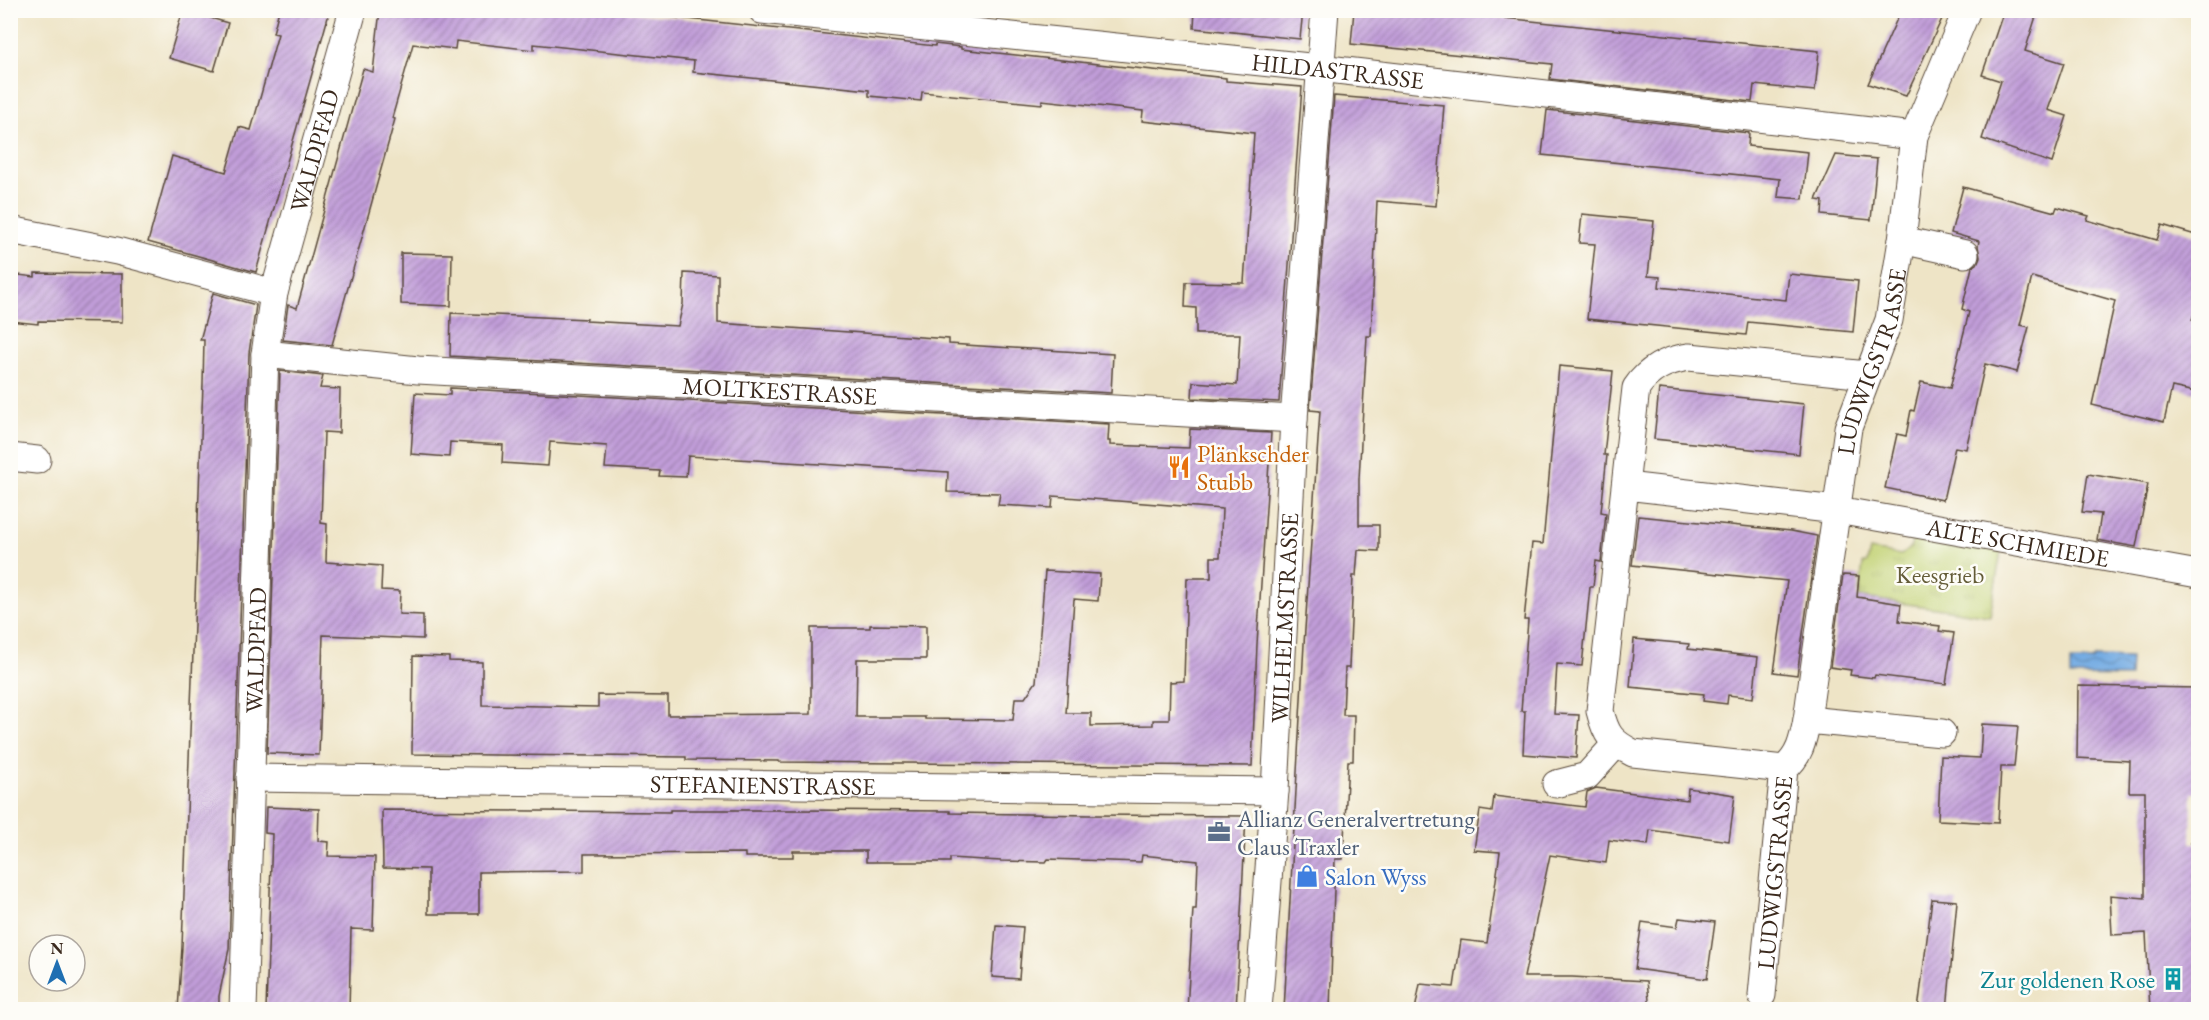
<svg xmlns="http://www.w3.org/2000/svg" width="2209" height="1020" font-family="'EB Garamond',serif">
<style>
.park{fill:url(#park-tufts);stroke:#7e7e4a;stroke-width:1.5}
.water{fill:url(#water-waves);stroke:#586b80;stroke-width:1.5}
.building{fill:url(#building-hatch)}
.lines{fill:none;stroke-linecap:round;stroke-linejoin:round}
.street-casing{stroke:#564637;stroke-width:29}
.street{stroke:#fff;stroke-width:27}
.labels{text-anchor:middle;dominant-baseline:central;stroke-width:5;stroke-linejoin:round;paint-order:stroke}
.street-label{font-size:24px;fill:#3b2a1e;stroke:#fdfcf7}
.food-label{font-size:24px;fill:#c56008;stroke:#fdfcf7;text-anchor:start}
.park-label{font-size:24px;fill:#645c38;stroke:#fdfcf7}
.service-label{font-size:24px;fill:#4e5e75;stroke:#fdfcf7;text-anchor:start}
.shop-label{font-size:24px;fill:#366cbe;stroke:#fdfcf7;text-anchor:start}
.culture-label{font-size:24px;fill:#0d838f;stroke:#fdfcf7;text-anchor:end}
</style>
<defs>
<pattern id="park-tufts" width="24" height="20" patternUnits="userSpaceOnUse" patternTransform="scale(1.5)"><rect width="24" height="20" fill="#c2d275"/><path d="M3 7l-1-3M5 7V3M7 7l1-3M15 17l-1-3M17 17v-4M19 17l1-3" fill="none" stroke="#a8b465"/></pattern>
<pattern id="water-waves" width="16" height="10" patternUnits="userSpaceOnUse" patternTransform="scale(1.5)"><rect width="16" height="10" fill="#75ace3"/><path d="M0 5q4-4 8 0t8 0" fill="none" stroke="#618cb7"/></pattern>
<pattern id="building-hatch" width="6" height="6" patternUnits="userSpaceOnUse" patternTransform="scale(1.5)"><rect width="6" height="6" fill="#c19dd9"/><path d="M-1 1l2-2M0 6l6-6M5 7l2-2" fill="none" stroke="#9e80af"/></pattern>
</defs>
<rect width="100%" height="100%" fill="#fdfcf7"/>
<filter id="ink" filterUnits="userSpaceOnUse"><feTurbulence type="fractalNoise" baseFrequency=".0167" numOctaves="2"/><feDisplacementMap in="SourceGraphic" scale="12" xChannelSelector="R" yChannelSelector="G"/><feConvolveMatrix kernelMatrix="1 2 1 2 8 2 1 2 1" color-interpolation-filters="sRGB"/></filter>
<filter id="wash" filterUnits="userSpaceOnUse"><feTurbulence type="fractalNoise" baseFrequency=".008" numOctaves="4" result="noise"/><feDisplacementMap in="SourceGraphic" scale="24" xChannelSelector="R" yChannelSelector="G"/><feGaussianBlur stdDeviation="1.35" result="paint"/><feColorMatrix in="noise" values="0 0 0 0 0 0 0 0 0 0 0 0 0 0 0 0 0 1.4 0 .05"/><feComposite in="paint" operator="in"/></filter>
<g filter="url(#wash)">
<rect width="100%" height="100%" fill="#eee4c6"/>
<polygon class="park" points="1913,534 2001,551 1990,616 1859,597 1863,563 1867,563 1870,550 1901,555 1911,547"/>
<polygon class="water" points="2096,657 2131,658 2130,677 2070,676 2070,661 2092,661"/>
<g id="blocks">
<g class="building">
<polygon points="183,10 228,23 214,71 169,58"/>
<polygon points="279,10 330,10 256,272 148,242 172,156 226,172 239,127 251,130 278,34 273,33"/>
<polygon points="380,10 606,10 935,46 935,44 961,47 961,49 1226,78 1226,81 1302,87 1279,402 1192,398 1193,382 1237,385 1240,334 1196,334 1196,308 1185,307 1186,282 1244,283 1254,133 1142,121 1143,111 1042,100 1042,104 922,92 921,101 869,96 869,90 693,72 694,61 534,44 534,50 456,41 455,49 413,44 392,118 395,119 332,345 283,340 288,305 297,308 363,69 373,72"/>
<polygon points="1195,10 1303,10 1300,39 1194,28"/>
<polygon points="1354,10 1427,10 1819,51 1815,91 1754,85 1752,102 1550,79 1552,64 1351,44"/>
<polygon points="1901,10 1946,10 1906,96 1868,84"/>
<polygon points="2004,10 2038,10 2025,51 2064,63 2048,110 2067,116 2052,163 1982,139 2001,81 1982,75"/>
<polygon points="1334,96 1444,105 1436,206 1377,201 1371,336 1367,336 1359,479 1359,525 1379,525 1379,551 1358,550 1356,576 1353,576 1349,668 1345,668 1343,715 1354,715 1353,761 1348,761 1343,859 1335,859 1330,1010 1284,1010 1304,644 1320,411 1310,410"/>
<polygon points="1547,110 1749,133 1748,146 1808,152 1803,199 1778,197 1780,179 1542,155"/>
<polygon points="1836,155 1877,159 1871,220 1822,215 1823,201 1816,200"/>
<polygon points="1963,187 2055,212 2057,207 2089,216 2087,220 2157,240 2162,225 2199,236 2199,296 2192,320 2199,322 2199,393 2172,387 2164,422 2092,405 2115,301 2032,277 2020,325 2029,327 2017,372 1985,364 1966,449 1955,447 1943,500 1885,488 1897,434 1906,436 1911,410 1914,411 1921,382 1950,388 1969,312 1962,309 1972,267 1977,264 1980,257 1978,246 1979,241 1951,233"/>
<polygon points="1582,214 1654,221 1648,276 1660,277 1659,287 1786,300 1789,274 1858,281 1853,332 1748,322 1746,335 1587,319 1595,244 1579,243"/>
<polygon points="401,253 452,254 451,306 401,304"/>
<polygon points="35,273 122,274 122,322 38,321 38,324 10,321 10,274 35,277"/>
<polygon points="684,273 718,275 718,323 949,339 949,344 1113,354 1111,393 450,356 451,313 587,319 586,321 678,326 683,304"/>
<polygon points="213,293 256,305 249,353 229,949 219,996 219,1010 178,1010 182,947 203,384 204,340 200,340"/>
<polygon points="1559,366 1613,371 1604,455 1607,455 1601,512 1606,513 1601,562 1596,561 1593,587 1590,587 1582,666 1557,664 1554,714 1579,715 1576,758 1523,754 1525,711 1521,711 1528,620 1524,620 1532,543 1543,544"/>
<polygon points="280,371 323,376 320,388 340,389 339,433 324,432 321,523 327,524 326,562 382,566 381,590 400,591 399,614 423,615 423,639 323,635 319,755 267,753"/>
<polygon points="450,388 1109,424 1108,441 1110,441 1110,445 1189,448 1190,429 1271,433 1257,644 1252,766 779,762 779,761 686,760 686,757 412,754 413,656 449,657 449,661 482,662 482,705 598,707 598,695 668,696 668,715 811,714 811,628 870,628 870,625 926,626 926,659 857,659 856,717 925,717 925,719 1013,720 1015,698 1025,698 1036,682 1045,571 1100,574 1098,601 1074,599 1066,713 1091,713 1091,726 1153,725 1153,720 1169,720 1170,682 1184,681 1187,578 1211,578 1211,557 1220,557 1222,509 1053,496 1052,508 998,505 1000,493 947,492 948,472 688,456 686,477 659,476 660,471 605,468 607,446 550,442 548,466 502,463 503,445 450,442 449,457 411,454 415,393 450,395"/>
<polygon points="1659,389 1804,404 1799,454 1654,439"/>
<polygon points="2088,474 2148,484 2136,547 2097,540 2101,514 2082,512"/>
<polygon points="1638,516 1791,531 1817,536 1797,675 1774,672 1787,581 1632,565"/>
<polygon points="1843,575 1859,576 1857,597 1901,604 1899,621 1940,626 1939,631 1954,633 1946,684 1875,675 1874,678 1850,675 1851,670 1830,667"/>
<polygon points="1634,639 1689,644 1688,649 1758,657 1753,698 1728,695 1727,704 1703,701 1704,694 1630,687"/>
<polygon points="2078,686 2199,688 2199,793 2192,793 2191,843 2199,843 2199,1010 2150,1010 2146,933 2112,935 2110,895 2145,898 2145,792 2129,792 2130,761 2077,758"/>
<polygon points="1982,724 2018,726 2014,767 2001,767 1998,823 1938,820 1941,756 1980,758"/>
<polygon points="1596,788 1687,800 1688,788 1735,795 1729,841 1650,830 1648,845 1609,840 1606,863 1550,855 1524,977 1572,977 1647,981 1650,1010 1415,1010 1420,984 1454,987 1461,940 1487,943 1500,852 1474,850 1480,810 1492,812 1494,796 1585,807 1587,792"/>
<polygon points="266,807 319,809 318,841 329,842 328,856 375,857 373,930 351,929 349,1010 266,1010 272,834 265,833"/>
<polygon points="382,810 670,812 670,810 793,810 950,811 950,813 1090,815 1246,816 1236,1010 1187,1010 1193,909 1196,909 1198,861 1142,855 1141,862 1048,859 1046,862 1001,861 950,858 950,862 866,862 866,851 793,851 793,857 745,857 745,853 584,854 584,871 479,872 479,914 428,914 428,869 383,868"/>
<polygon points="1932,899 1957,901 1947,1010 1918,1010"/>
<polygon points="1679,918 1715,922 1707,979 1635,969 1642,922 1677,927"/>
<polygon points="996,925 1023,927 1019,979 992,977"/>
</g>
</g>
</g>
<g filter="url(#ink)">
<use href="#blocks" fill-opacity="0" stroke="#564637" stroke-width="1.5"/>
<g class="lines">
<g class="street-casing">
<g id="street">
<path id="s1" d="M762,10L1319,68L1914,136"/>
<polyline points="10,230 117,251 274,293"/>
<polyline points="1902,240 1965,254"/>
<path id="s2" d="M265,354L418,370L1294,419"/>
<polyline points="10,457 37,460"/>
<path id="s3" d="M1626,486L1837,510L2198,574"/>
<polyline points="1807,720 1942,733"/>
<path d="M1784,769L1633,753C1611,742 1606,735 1600,711L1636,388C1649,369 1666,360 1689,357L1867,375"/>
<path id="s4" d="M250,778L1275,791"/>
<polyline points="1556,784 1587,776 1616,744"/>
<path id="s5" d="M1762,995L1784,769C1800,756 1803,740 1807,720L1848,428L1889,320L1902,240L1914,136L1967,10"/>
<path id="s6" d="M243,1010L265,354L274,293L353,10"/>
<path id="s7" d="M1258,1010L1275,791L1294,419L1325,10"/>
</g>
</g>
<use href="#street" class="street"/>
</g>
</g>
<defs>
<g id="restaurant-bare" transform="scale(1.8)"><path d="M-5-6h1v4h1v-4h1v4h1v-4h1v5L-1.5 .5V6h-2V.5L-5-1ZM5-6V6H3V1.5H1.5Q1.5-4 5-6Z" fill="#e8710a" stroke="#fdfcf7" stroke-width="2.5" paint-order="stroke"/></g>
<g id="office-bare" transform="scale(1.8)"><path d="M-6-3h4V-5.5h4V-3h4V5H-6ZM-1-4.5V-3h2v-1.5ZM-6 0V1H6V0Z" fill="#5c6f8a" stroke="#fdfcf7" stroke-width="2.5" paint-order="stroke"/></g>
<g id="shop-bare" transform="scale(1.8)"><path d="M-5-2.5h2.3a2.7 3.5 0 0 1 5.4 0H5L5.5 6h-11ZM-1.5-2.5h3a1.5 2.3 0 0 0-3 0Z" fill="#3f7fe0" stroke="#fdfcf7" stroke-width="2.5" paint-order="stroke"/></g>
<g id="building-bare" transform="scale(1.8)"><path d="M-4-6H4V6H1V3H-1V6H-4ZM-2.5-4.3h1.7v1.8h-1.7ZM.8-4.3h1.7v1.8H.8ZM-2.5-1h1.7V.8h-1.7ZM.8-1h1.7V.8H.8Z" fill="#0f9aa8" stroke="#fdfcf7" stroke-width="2.5" paint-order="stroke"/></g>
</defs>
<g fill-rule="evenodd">
<use href="#restaurant-bare" x="1179" y="467"/>
<use href="#office-bare" x="1219" y="832"/>
<use href="#shop-bare" x="1307" y="876"/>
<use href="#building-bare" x="2173" y="979"/>
</g>
<g class="labels">
<g class="street-label">
<text stroke="none"><textPath href="#s1" startOffset="579">HILDASTRASSE</textPath></text>
<text stroke="none"><textPath href="#s6" startOffset="866">WALDPFAD</textPath></text>
<text stroke="none"><textPath href="#s5" startOffset="648">LUDWIGSTRASSE</textPath></text>
<text stroke="none"><textPath href="#s2" startOffset="516">MOLTKESTRASSE</textPath></text>
<text stroke="none"><textPath href="#s3" startOffset="396">ALTE SCHMIEDE</textPath></text>
<text stroke="none"><textPath href="#s7" startOffset="393">WILHELMSTRASSE</textPath></text>
<text stroke="none"><textPath href="#s6" startOffset="360">WALDPFAD</textPath></text>
<text stroke="none"><textPath href="#s4" startOffset="513">STEFANIENSTRASSE</textPath></text>
<text stroke="none"><textPath href="#s5" startOffset="123">LUDWIGSTRASSE</textPath></text>
</g>
<g class="food-label">
<text x="1197" y="453">Plänkschder<tspan x="1197" dy="28">Stubb</tspan></text>
</g>
<g class="park-label">
<text x="1940" y="574">Keesgrieb</text>
</g>
<g class="service-label">
<text x="1237" y="818">Allianz Generalvertretung<tspan x="1237" dy="28">Claus Traxler</tspan></text>
</g>
<g class="shop-label">
<text x="1325" y="876">Salon Wyss</text>
</g>
<g class="culture-label">
<text x="2155" y="979">Zur goldenen Rose</text>
</g>
</g>
<rect width="2209" height="1020" fill="none" stroke="#fdfcf7" stroke-width="36"/>
<g transform="translate(57 963)"><circle r="28" fill="#fdfcf7" stroke="#afa8a0" stroke-width="1.5"/>
<path d="M0-4.5L10 22L0 15L-10 22Z" fill="#1f6fb2"/>
<text y="-9" font-size="16" font-weight="bold" text-anchor="middle" fill="#3b2a1e">N</text>
</g>
</svg>
